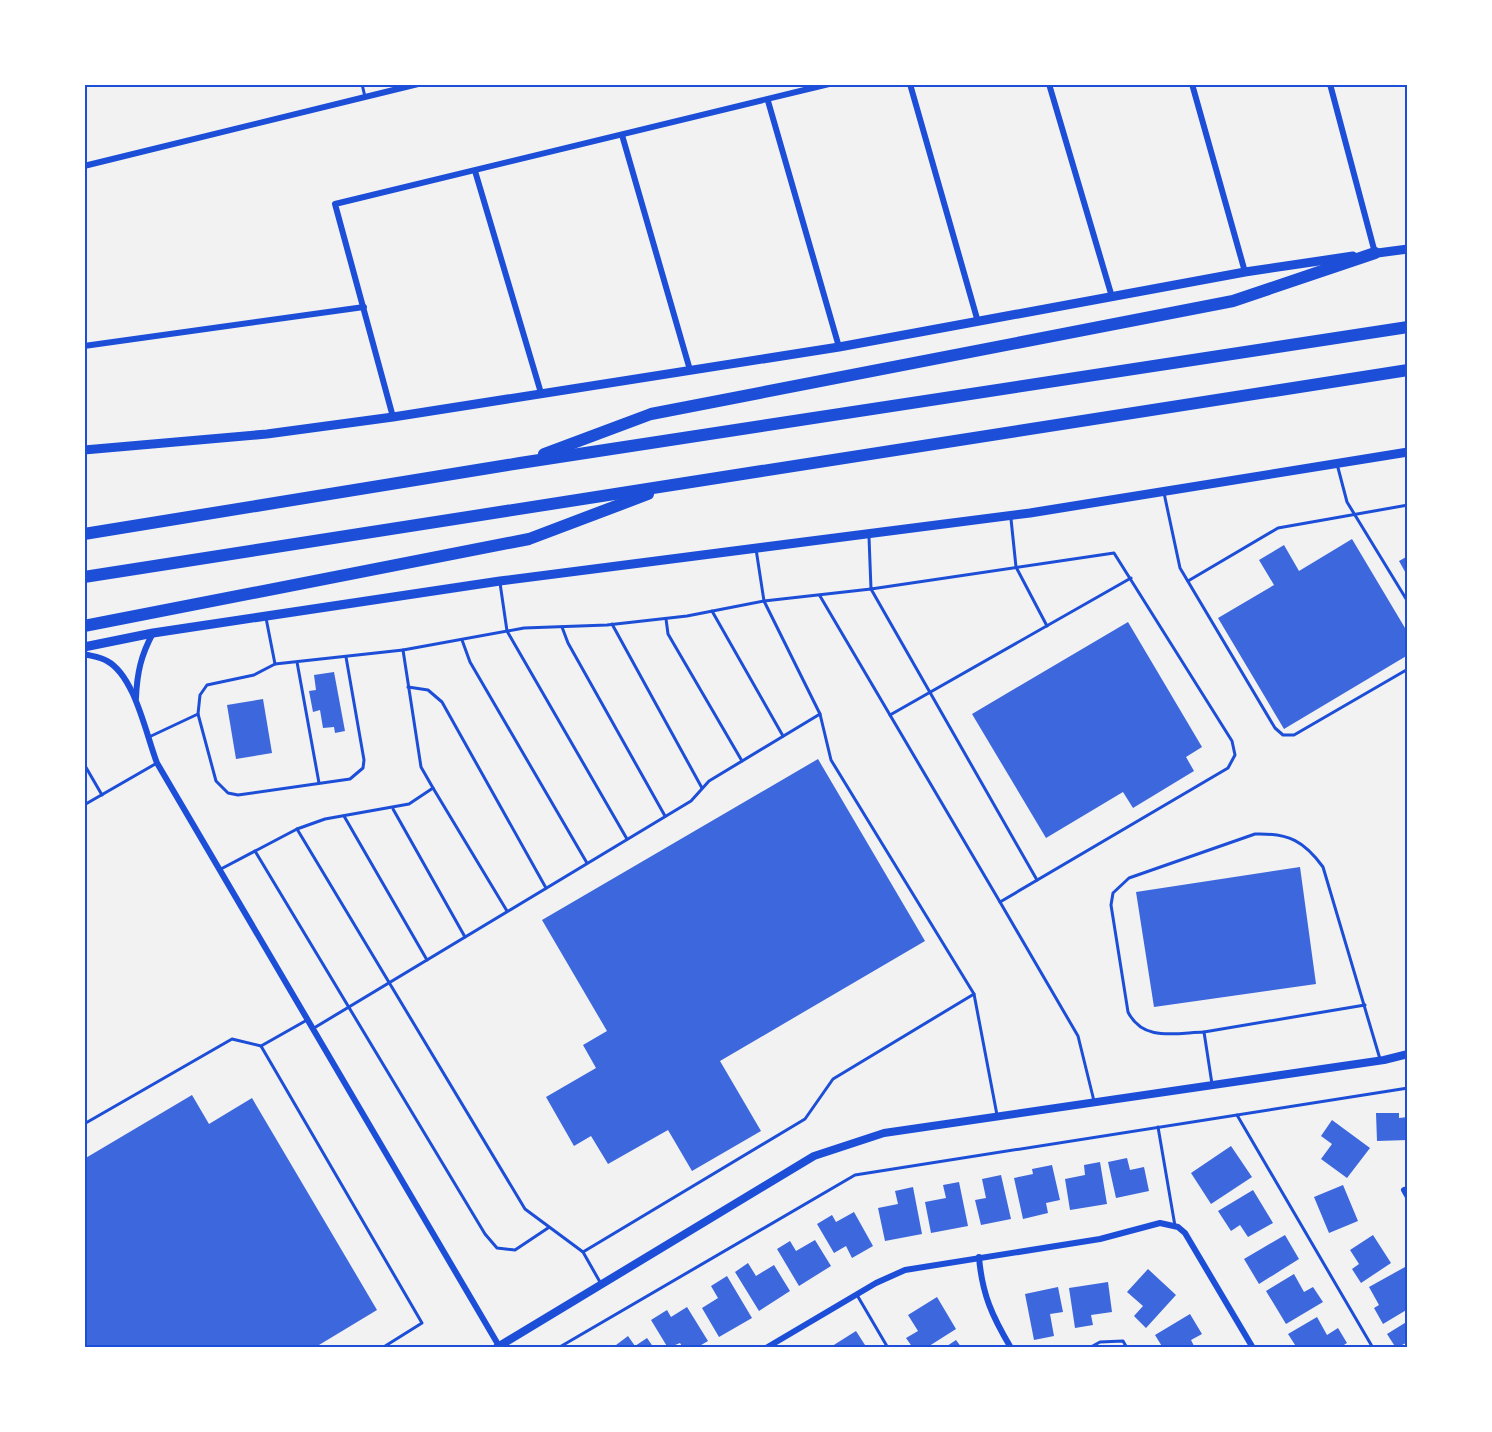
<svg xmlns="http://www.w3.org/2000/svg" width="1492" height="1432" font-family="'PT Serif',serif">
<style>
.building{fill:#3d67dc}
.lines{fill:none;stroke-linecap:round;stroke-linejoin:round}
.service{stroke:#1d4ed8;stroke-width:3}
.minor{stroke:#1d4ed8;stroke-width:6}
.tertiary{stroke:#1d4ed8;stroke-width:8}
.secondary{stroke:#1d4ed8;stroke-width:9}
.motorway{stroke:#1d4ed8;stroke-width:12}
.neatline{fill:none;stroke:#1d4ed8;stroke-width:2}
</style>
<rect width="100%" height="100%" fill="#f2f2f2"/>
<g class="building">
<polygon points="1352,539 1408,633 1408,655 1284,729 1218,618 1274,585 1259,560 1284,545 1299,571"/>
<polygon points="1408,556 1408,577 1399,561"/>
<polygon points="1128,622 1202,747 1186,757 1194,771 1133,808 1123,792 1046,838 972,714"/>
<polygon points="334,672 345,731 335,733 334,727 323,728 320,710 313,712 309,691 316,690 314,675"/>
<polygon points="263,699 272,753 236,759 227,705"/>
<polygon points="818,759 925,941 720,1061 761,1131 692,1171 668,1130 608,1164 591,1136 574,1146 546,1097 596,1068 583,1045 607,1031 542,920"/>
<polygon points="1300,867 1316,984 1154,1007 1136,892"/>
<polygon points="192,1095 209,1124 252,1098 377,1310 314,1348 84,1348 84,1159"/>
<polygon points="1376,1113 1399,1113 1399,1118 1408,1117 1408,1140 1377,1141"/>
<polygon points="1332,1120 1370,1148 1347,1178 1321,1159 1332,1144 1321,1136"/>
<polygon points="1231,1146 1252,1177 1211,1204 1191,1173"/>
<polygon points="1127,1158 1130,1170 1144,1167 1149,1191 1116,1198 1108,1162"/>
<polygon points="1100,1162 1107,1204 1070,1210 1065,1179 1085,1175 1084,1165"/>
<polygon points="1052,1165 1060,1200 1046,1203 1048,1213 1023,1219 1014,1178 1033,1174 1032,1169"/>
<polygon points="1001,1175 1011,1219 981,1225 975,1200 986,1198 982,1179"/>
<polygon points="959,1182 968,1226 931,1233 925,1202 946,1198 943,1185"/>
<polygon points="1343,1185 1358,1221 1329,1233 1314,1197"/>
<polygon points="913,1187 922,1234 885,1241 878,1208 898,1204 895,1191"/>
<polygon points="1253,1190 1273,1223 1248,1237 1240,1225 1231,1231 1218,1211"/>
<polygon points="854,1212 873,1246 852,1258 846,1246 834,1253 817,1224 832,1215 836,1222"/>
<polygon points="1285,1235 1299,1259 1259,1284 1244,1259"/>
<polygon points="1373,1235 1391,1263 1361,1283 1352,1269 1359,1264 1350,1250"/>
<polygon points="815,1240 831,1266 799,1286 777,1249 790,1241 796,1251"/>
<polygon points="748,1263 756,1276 774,1265 790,1291 759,1311 735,1272"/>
<polygon points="1405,1267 1408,1272 1408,1309 1383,1324 1374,1308 1379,1305 1369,1287"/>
<polygon points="1148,1269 1176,1295 1146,1328 1134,1316 1143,1306 1127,1292"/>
<polygon points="1294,1274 1304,1292 1313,1287 1323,1302 1286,1324 1266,1291"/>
<polygon points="727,1276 752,1318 719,1337 702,1308 718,1298 711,1286"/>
<polygon points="1108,1282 1112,1312 1091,1315 1093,1325 1075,1328 1069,1288"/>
<polygon points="1058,1287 1063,1312 1050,1314 1054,1336 1034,1340 1025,1294"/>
<polygon points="937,1297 956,1329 926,1348 913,1348 906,1338 918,1331 908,1315"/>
<polygon points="687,1307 708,1341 696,1348 683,1348 680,1343 668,1348 651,1320 667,1310 671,1317"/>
<polygon points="1190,1314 1202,1334 1191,1340 1195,1348 1163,1348 1155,1335"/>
<polygon points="1317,1317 1327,1335 1338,1328 1347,1343 1339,1348 1297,1348 1288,1334"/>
<polygon points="1408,1321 1408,1342 1396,1348 1387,1334"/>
<polygon points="856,1331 865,1345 860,1348 829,1348"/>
<polygon points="628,1336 635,1346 647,1338 654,1348 612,1348"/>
<polygon points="956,1340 962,1348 944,1348"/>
</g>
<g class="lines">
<g class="service">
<polyline points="362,84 365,97"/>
<polyline points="1337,464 1347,502 1408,602"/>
<polyline points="1164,493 1180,568 1275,728 1283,735 1294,735 1408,669"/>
<polyline points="1011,519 1016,567 1047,626"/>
<polyline points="869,537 871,589 1114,553 1232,741 1235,755 1228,768 1000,902 1078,1036 1094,1101"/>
<polyline points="756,549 764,601 820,714 831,760 974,994 997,1115"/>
<polyline points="1188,581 1278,528 1408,505"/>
<polyline points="500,583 507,631 627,839"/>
<polyline points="820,596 1000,902"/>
<polyline points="712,611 783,736"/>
<polyline points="266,618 275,664 403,650 421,767 433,788 409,804 325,819 297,829 525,1209 583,1252 600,1282"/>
<polyline points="666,619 668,634 742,761"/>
<polyline points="612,624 702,788"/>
<polyline points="562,627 568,643 665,816"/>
<polyline points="462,640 470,662 587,863"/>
<polyline points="403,650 524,628 607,625 687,616 764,601 871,589 1037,880"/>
<polyline points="297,662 319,783"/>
<polyline points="408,687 428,690 442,702 546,888"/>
<polyline points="198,714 216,781 228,793 238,795 350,779 363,768 364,760 346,657"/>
<polyline points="890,715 1131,578"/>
<polyline points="149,737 198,714 200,695 207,685 254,675 275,664"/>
<polyline points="84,764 102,795"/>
<polyline points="433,788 507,911"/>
<polyline points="84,805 157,763"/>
<polyline points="393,809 465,937"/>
<polyline points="344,816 427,960"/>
<polyline points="255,851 485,1234 497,1248 515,1250 548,1228"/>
<polyline points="219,870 297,829"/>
<polyline points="314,1028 691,801 709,781 820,714"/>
<polyline points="1204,1032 1365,1005"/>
<polyline points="261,1046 422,1323 382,1348"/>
<path d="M1212,1084L1204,1032C1175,1033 1143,1042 1128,1012L1111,905L1113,893L1129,878L1255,834C1289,833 1304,841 1323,867L1380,1059"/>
<polyline points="1237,1115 1373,1348"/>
<polyline points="84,1124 232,1039 261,1046 307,1020"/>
<polyline points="1158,1127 1175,1226"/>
<polyline points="583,1252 805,1119 833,1079 974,994"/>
<polyline points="857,1295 888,1348"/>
<polyline points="558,1348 855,1175 1408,1088"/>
<polyline points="1089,1348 1100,1342 1123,1341 1127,1348"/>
</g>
<g class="minor">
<polyline points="910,84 978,322"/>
<polyline points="1049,84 1112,297"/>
<polyline points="1192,84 1245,272"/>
<polyline points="1330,84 1375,253"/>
<polyline points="768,101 839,347"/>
<polyline points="622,135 690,370"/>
<polyline points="84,166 418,84"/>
<polyline points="475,171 541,393"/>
<polyline points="84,346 364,307"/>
<polyline points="393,417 335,204 829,84"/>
<path d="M84,654C91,656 101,657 107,661C135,676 146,735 157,763L499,1346"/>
<path d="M136,698C137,673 141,655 153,633"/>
<polyline points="1404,1190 1408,1197"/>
<path d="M979,1257C982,1294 992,1316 1011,1348"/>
<polyline points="766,1348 876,1283 905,1270 1100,1239 1160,1223 1178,1227 1185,1233 1253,1348"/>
</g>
<polyline class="tertiary" points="496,1348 814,1156 884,1133 1384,1060 1408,1054"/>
<g class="secondary">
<polyline points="1370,254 1408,249"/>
<polyline points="84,450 267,434 393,417 839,347 1245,272 1353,256"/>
<polyline points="84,647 153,633 500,581 1030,513 1408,452"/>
</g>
<g class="motorway">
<polyline points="544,454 651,414 1233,301 1375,253"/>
<polyline points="84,534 520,463 1408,327"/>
<polyline points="84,577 1408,370"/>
<polyline points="84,626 529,539 648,494"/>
</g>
</g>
<rect width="1492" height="1432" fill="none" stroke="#ffffff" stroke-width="171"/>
<rect x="86" y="86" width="1320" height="1260" class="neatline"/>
</svg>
